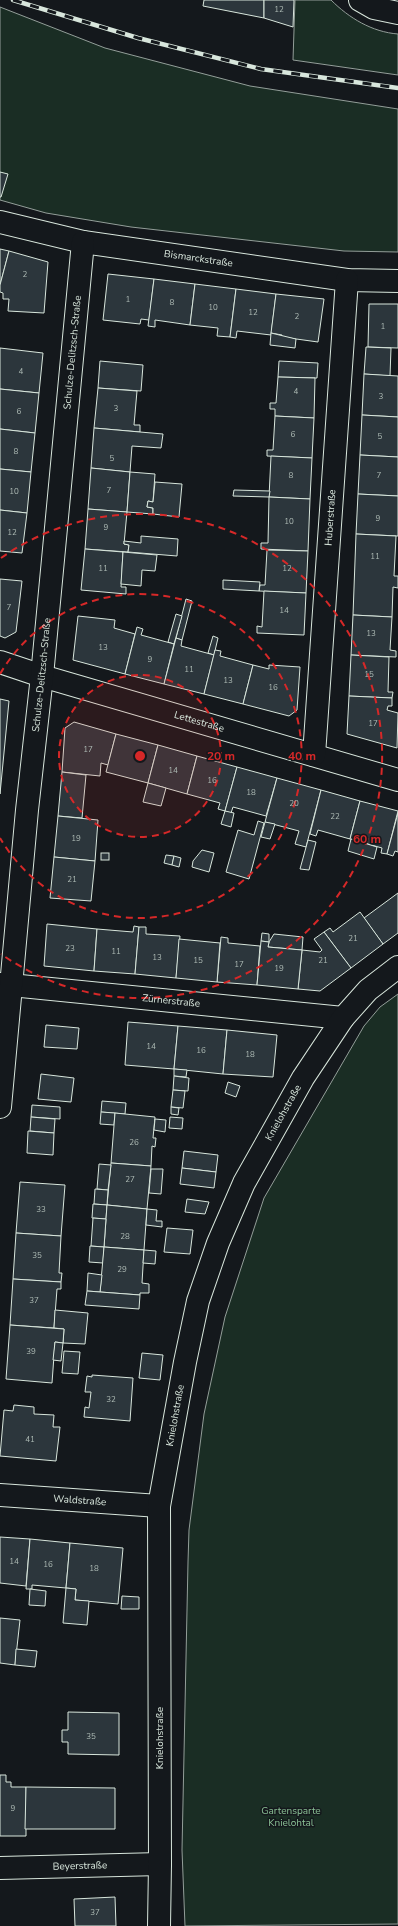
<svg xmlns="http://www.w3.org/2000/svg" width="398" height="1926" font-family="'Nunito Sans',sans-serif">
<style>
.green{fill:#1a2d24;stroke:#939e99}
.building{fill:#2c363c;stroke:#d8e6dc}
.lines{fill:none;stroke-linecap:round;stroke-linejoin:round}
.minor-casing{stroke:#d8e6dc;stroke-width:24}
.minor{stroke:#14181c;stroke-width:22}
.rail-casing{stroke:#d8e6dc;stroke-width:4.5}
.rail{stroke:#14181c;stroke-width:3;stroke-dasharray:9;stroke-linecap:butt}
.ring{fill:none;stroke:#d62828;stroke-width:2;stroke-dasharray:7 5}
.labels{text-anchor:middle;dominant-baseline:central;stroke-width:3;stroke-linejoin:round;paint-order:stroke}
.number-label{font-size:8px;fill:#adbab4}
.street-label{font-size:10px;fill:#d8e6dc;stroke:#14181c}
.park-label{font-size:10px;fill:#8ac095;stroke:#14181c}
.centre{fill:#d62828;stroke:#14181c;stroke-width:2}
.ring-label{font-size:12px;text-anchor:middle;font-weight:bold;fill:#d62828;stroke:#14181c;stroke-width:3;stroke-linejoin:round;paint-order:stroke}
</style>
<rect width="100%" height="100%" fill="#14181c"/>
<g class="green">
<path d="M295,0H331C349,18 372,32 398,34V75L293,60Z"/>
<polygon points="0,7 105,48 250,86 398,109 398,252 344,251 131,227 46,213 0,200"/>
<polygon points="398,994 398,1924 185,1926 182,1850 188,1562 189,1530 204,1414 225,1317 264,1198 364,1026 380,1007"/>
</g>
<g class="building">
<polygon points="204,0 264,0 264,18 203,6"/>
<polygon points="264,0 294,0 293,27 264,18"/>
<polygon points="0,172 8,174 1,197 0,197"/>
<polygon points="0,249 9,251 0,285"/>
<polygon points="9,251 48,262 44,313 8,311 9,299 3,299 3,293 0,292 0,285"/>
<polygon points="108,274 154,279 149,320 141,319 140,324 103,320"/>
<polygon points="154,279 195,284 190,325 155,320 155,327 148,326"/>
<polygon points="195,284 236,289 230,337 217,336 218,328 190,325"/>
<polygon points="236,289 276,294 271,335 237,331 236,338 230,337"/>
<polygon points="276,294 324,299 318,342 282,337 282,335 271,333"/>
<polygon points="369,304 398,304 398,348 368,347"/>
<polygon points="271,333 296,339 295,348 270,345"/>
<polygon points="366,347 391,348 390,376 364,374"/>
<polygon points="0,348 43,353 39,393 0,389"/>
<polygon points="100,361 143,365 141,391 98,388"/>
<polygon points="279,361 318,363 317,378 278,377"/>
<polygon points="364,374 398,376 398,417 362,415"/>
<polygon points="278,377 315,378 314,418 275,416 275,409 270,409 270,403 276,403"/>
<polygon points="98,388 137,391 134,425 140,425 140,432 94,428"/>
<polygon points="0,389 39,393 35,433 0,429"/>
<polygon points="362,415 398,417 398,457 360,455"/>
<polygon points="275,416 314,418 312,458 267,456 267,450 273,450"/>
<polygon points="94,428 163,434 161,448 132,446 130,472 91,468"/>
<polygon points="0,429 35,433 31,472 0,469"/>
<polygon points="360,455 398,457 398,496 358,494"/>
<polygon points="271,456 312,458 310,499 269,497"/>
<polygon points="91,468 130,472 127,512 88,509"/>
<polygon points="0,469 31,472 27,513 0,510"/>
<polygon points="130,472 155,474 153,502 148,501 147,507 153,508 153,514 127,512"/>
<polygon points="155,482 182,484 179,517 153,514 153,508 147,507 148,501 153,502"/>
<polygon points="234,490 270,491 269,497 233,496"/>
<polygon points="358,494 398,496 398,536 356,534"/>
<polygon points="269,497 310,499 308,551 261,549 261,543 268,543"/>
<polygon points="88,509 127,512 124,544 129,545 128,552 85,549"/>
<polygon points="0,510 27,513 22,553 0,551"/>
<polygon points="356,534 396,536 394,576 398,576 398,588 393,587 392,617 353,615"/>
<polygon points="141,536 178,539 177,556 128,552 129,545 124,544 124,541 141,543"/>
<polygon points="85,549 123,552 121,587 126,587 126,594 81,590"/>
<polygon points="267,550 308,551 306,593 259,591 260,585 265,585"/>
<polygon points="123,552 157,555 155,571 142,570 141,586 121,584"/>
<polygon points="0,579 22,581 16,632 5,638 0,636"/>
<polygon points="223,580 260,582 259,591 223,589"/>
<polygon points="264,591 306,593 304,635 257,633 257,626 262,627"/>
<polygon points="186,599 192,601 182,640 176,638"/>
<polygon points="176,614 182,616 174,644 168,642"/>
<polygon points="353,615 392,617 390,650 396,651 396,657 351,655"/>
<polygon points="78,616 115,620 114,628 135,634 125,674 73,660"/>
<polygon points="137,627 143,629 141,635 174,644 164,684 125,674"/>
<polygon points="213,636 218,638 214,655 208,653"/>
<polygon points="176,638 182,640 181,646 214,655 204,694 164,684"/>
<polygon points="215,650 221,651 220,656 253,665 243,704 204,694"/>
<polygon points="351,655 389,657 388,692 393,692 392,698 349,696"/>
<polygon points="253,665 269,669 269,665 300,667 297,710 289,716 243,704"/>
<polygon points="349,696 392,698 392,706 388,706 387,710 398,713 397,748 347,734"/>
<polygon points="0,699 9,701 0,794"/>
<polygon points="74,722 116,734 108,765 101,763 100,776 62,772 65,728"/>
<polygon points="116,734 158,745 148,783 106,772"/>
<polygon points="158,745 197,756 187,794 148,783"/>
<polygon points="197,756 237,767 225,811 218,809 220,803 187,794"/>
<polygon points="237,767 277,778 266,816 233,807 231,813 225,811"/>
<polygon points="62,772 86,775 82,818 58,816"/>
<polygon points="277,778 321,790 306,847 295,844 299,831 265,822"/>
<polygon points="148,783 166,788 161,806 143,802"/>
<polygon points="321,790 360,801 350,839 318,830 316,836 310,834"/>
<polygon points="360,801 398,811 387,854 381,853 382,848 350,839"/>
<polygon points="225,811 234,813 231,827 221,824"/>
<polygon points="398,813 398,852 395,851 393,856 387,854"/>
<polygon points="58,816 98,820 95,861 54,857"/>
<polygon points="258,821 264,823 249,879 226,872 238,830 254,835"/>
<polygon points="265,822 275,824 270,839 261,837"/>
<polygon points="351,839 377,847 374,859 348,851"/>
<polygon points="308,840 316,842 309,870 300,869"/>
<polygon points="202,850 214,853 209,872 192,867 193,861"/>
<rect x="101" y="853" width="8" height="7"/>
<polygon points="166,855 174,856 172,865 164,863"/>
<polygon points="174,856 181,858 179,867 172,865"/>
<polygon points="54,857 95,861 91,901 50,898"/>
<polygon points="398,893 398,933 383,944 364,918"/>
<polygon points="360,912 383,944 351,968 324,932 330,928 333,932"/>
<polygon points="47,924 97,929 94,971 44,966"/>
<polygon points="134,926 139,927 135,974 94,971 97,929 133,932"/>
<polygon points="139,927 146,927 146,934 180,936 176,978 135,974"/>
<polygon points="324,932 351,968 320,991 298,989 302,950 320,952 322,950 314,939"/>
<polygon points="262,933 269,934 269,942 261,941"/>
<polygon points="274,934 303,937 302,950 268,947 269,942"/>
<polygon points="221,937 228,938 228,943 260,946 257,985 217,982"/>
<polygon points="179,939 220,943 217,982 176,978"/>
<polygon points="261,941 269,942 268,947 302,950 298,989 257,985"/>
<polygon points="128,1022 178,1026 174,1069 125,1065"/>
<polygon points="46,1025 79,1028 77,1049 44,1047"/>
<polygon points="178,1026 227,1030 223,1074 174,1069"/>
<polygon points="227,1030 277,1035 273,1077 223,1074"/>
<polygon points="174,1069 187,1070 186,1077 174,1076"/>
<polygon points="41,1074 74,1078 71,1102 38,1099"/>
<polygon points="174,1076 189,1078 188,1091 173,1090"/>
<polygon points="228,1082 240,1086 236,1097 225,1093"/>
<polygon points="173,1090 185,1091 183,1108 171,1107"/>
<polygon points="102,1101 126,1103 125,1114 101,1112"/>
<polygon points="32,1105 60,1107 60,1119 31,1117"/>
<polygon points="171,1107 179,1108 178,1115 171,1114"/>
<polygon points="101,1112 115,1113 114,1125 100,1124"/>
<polygon points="115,1113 155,1117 153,1138 156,1138 155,1147 152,1146 151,1166 111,1163"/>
<polygon points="31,1117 55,1119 54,1133 30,1131"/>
<polygon points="170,1117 183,1118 182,1129 169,1128"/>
<polygon points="155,1119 166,1120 165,1132 154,1130"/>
<polygon points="28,1131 54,1133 53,1155 27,1153"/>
<polygon points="184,1151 218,1155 216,1172 182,1168"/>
<polygon points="111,1163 151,1166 147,1209 107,1205"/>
<polygon points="99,1164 111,1165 108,1190 97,1189"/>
<polygon points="182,1168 216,1172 214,1188 180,1184"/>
<polygon points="151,1169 163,1169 161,1194 149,1193"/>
<polygon points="20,1182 65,1185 61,1236 16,1233"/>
<polygon points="95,1189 108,1190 107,1205 94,1204"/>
<polygon points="187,1199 209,1202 205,1214 185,1212"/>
<polygon points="93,1204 107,1205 106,1219 92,1218"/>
<polygon points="107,1205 147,1209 144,1250 104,1247"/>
<polygon points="147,1209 157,1210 156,1221 162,1221 162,1227 146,1225"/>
<polygon points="93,1218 106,1219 104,1247 91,1246"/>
<polygon points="167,1228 193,1230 190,1254 164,1252"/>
<polygon points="16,1233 61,1236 59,1273 62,1273 61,1282 13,1279"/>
<polygon points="90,1246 104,1247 103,1263 89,1262"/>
<polygon points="104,1247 144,1250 142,1283 149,1284 149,1293 140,1293 140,1295 100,1292"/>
<polygon points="144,1250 156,1251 155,1264 143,1263"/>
<polygon points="88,1273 102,1275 100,1292 87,1291"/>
<polygon points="13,1279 61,1282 61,1289 57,1289 54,1328 10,1325"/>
<polygon points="87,1291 140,1295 139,1309 85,1305"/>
<polygon points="55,1310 88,1313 85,1344 63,1343 64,1329 54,1328"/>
<polygon points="10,1325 64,1329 63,1343 55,1342 52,1383 6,1379"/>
<polygon points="55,1342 63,1343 61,1361 53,1360"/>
<polygon points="64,1351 80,1352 78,1374 62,1373"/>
<polygon points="142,1353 163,1355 160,1380 139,1378"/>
<polygon points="92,1375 133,1378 130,1421 84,1417 85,1407 89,1408 91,1392 85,1392 87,1376 92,1377"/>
<polygon points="14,1405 34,1407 34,1414 54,1415 53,1427 60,1427 56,1461 0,1456 4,1410 13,1411"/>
<polygon points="0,1537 30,1539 26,1586 0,1583"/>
<polygon points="30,1539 70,1543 66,1588 32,1585 32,1589 26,1589"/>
<polygon points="70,1543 123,1548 118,1604 75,1600 76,1589 66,1588"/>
<polygon points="66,1588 76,1589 75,1600 89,1601 87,1625 63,1623"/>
<polygon points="30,1589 46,1591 45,1606 29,1605"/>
<polygon points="122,1596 139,1597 139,1609 121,1609"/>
<polygon points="0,1618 20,1620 15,1665 0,1663"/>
<polygon points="16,1649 37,1651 35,1667 15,1665"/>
<polygon points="68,1712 119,1713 119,1755 68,1754 68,1742 62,1742 62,1730 68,1730"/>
<polygon points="0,1775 6,1775 6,1782 11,1782 11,1787 26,1787 26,1836 0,1836"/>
<polygon points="26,1787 115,1788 115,1829 25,1829"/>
<polygon points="115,1897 116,1926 75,1926 74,1899"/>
</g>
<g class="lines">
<g class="minor-casing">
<g id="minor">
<polyline points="360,0 374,8 398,13"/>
<path id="s1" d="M0,222L83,242L347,280L398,281"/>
<path id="s2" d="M0,662L42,676L398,780"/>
<path id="s3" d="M314,755L347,280"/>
<path id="s4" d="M0,984L343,1018"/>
<path id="s5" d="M0,1107L27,810L42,676L83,242"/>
<path id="s6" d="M0,1495L159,1506"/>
<path id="s7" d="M0,1868L160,1864"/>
<path id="s8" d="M159,1926L160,1864L159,1506L185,1362L198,1301L218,1243L244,1183L303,1078L343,1018L368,990L398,967"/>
</g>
</g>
<use href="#minor" class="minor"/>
<g class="rail-casing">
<polyline id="rail" points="13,0 138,38 261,69 398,88"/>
</g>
<use href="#rail" class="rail"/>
</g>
<circle cx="140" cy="756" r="81" fill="#d62828" fill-opacity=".12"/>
<g class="ring">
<circle cx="140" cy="756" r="81"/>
<path d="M0 674A162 162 0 1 1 0 838"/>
<path d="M1 558A242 242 0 1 1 1 954"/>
</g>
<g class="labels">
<g class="number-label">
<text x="279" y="9">12</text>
<text x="25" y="274">2</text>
<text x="128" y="299">1</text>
<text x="172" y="302">8</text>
<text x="213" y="307">10</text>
<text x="253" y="312">12</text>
<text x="297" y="316">2</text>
<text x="383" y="326">1</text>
<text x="21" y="371">4</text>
<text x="296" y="391">4</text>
<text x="381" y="396">3</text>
<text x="116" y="408">3</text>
<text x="19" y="411">6</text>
<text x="293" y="434">6</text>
<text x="380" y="436">5</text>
<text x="16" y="451">8</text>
<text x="112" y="458">5</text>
<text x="291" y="475">8</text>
<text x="379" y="475">7</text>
<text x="109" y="490">7</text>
<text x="14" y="491">10</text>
<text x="378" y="518">9</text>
<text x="289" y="521">10</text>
<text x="106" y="527">9</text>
<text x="12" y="532">12</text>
<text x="375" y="556">11</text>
<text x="103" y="568">11</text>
<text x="287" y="568">12</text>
<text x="9" y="607">7</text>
<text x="284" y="610">14</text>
<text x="371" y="633">13</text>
<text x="103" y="647">13</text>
<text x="150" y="659">9</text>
<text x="189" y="669">11</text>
<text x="369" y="674">15</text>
<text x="228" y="680">13</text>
<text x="273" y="687">16</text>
<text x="373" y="723">17</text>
<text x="88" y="749">17</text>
<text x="173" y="770">14</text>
<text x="212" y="780">16</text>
<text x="251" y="792">18</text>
<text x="294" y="803">20</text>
<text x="335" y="816">22</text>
<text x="76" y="838">19</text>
<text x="72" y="879">21</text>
<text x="353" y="938">21</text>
<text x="70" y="948">23</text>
<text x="116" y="951">11</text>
<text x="157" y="957">13</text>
<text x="198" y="960">15</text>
<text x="323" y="960">21</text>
<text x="239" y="964">17</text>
<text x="279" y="968">19</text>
<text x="151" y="1046">14</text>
<text x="201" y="1050">16</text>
<text x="250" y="1054">18</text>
<text x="134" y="1142">26</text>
<text x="130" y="1179">27</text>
<text x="41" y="1209">33</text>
<text x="125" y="1236">28</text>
<text x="37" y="1255">35</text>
<text x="122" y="1269">29</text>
<text x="34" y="1300">37</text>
<text x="31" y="1351">39</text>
<text x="111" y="1399">32</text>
<text x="30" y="1439">41</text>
<text x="14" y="1561">14</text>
<text x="48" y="1564">16</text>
<text x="94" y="1568">18</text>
<text x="91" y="1736">35</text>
<text x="13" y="1808">9</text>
<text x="95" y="1912">37</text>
</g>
<g class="street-label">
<text stroke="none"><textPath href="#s1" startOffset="202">Bismarckstraße</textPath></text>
<text stroke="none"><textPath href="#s5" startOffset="758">Schulze-Delitzsch-Straße</textPath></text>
<text stroke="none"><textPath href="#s3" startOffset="238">Huberstraße</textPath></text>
<text stroke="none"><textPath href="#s5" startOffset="434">Schulze-Delitzsch-Straße</textPath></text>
<text stroke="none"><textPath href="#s2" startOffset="208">Lettestraße</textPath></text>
<text stroke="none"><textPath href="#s4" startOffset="172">Zürnerstraße</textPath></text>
<text stroke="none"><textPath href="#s8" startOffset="836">Knielohstraße</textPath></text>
<text stroke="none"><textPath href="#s8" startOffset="512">Knielohstraße</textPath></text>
<text stroke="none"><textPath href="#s6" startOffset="80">Waldstraße</textPath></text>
<text transform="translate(160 1738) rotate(-90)">Knielohstraße</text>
<text stroke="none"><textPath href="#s7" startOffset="80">Beyerstraße</textPath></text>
</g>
<g class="park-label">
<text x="291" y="1811">Gartensparte<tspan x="291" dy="12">Knielohtal</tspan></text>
</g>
</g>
<circle cx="140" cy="756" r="6" class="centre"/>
<g class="ring-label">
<text x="221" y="760">20 m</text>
<text x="302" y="760">40 m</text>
<text x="367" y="843">60 m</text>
</g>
</svg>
